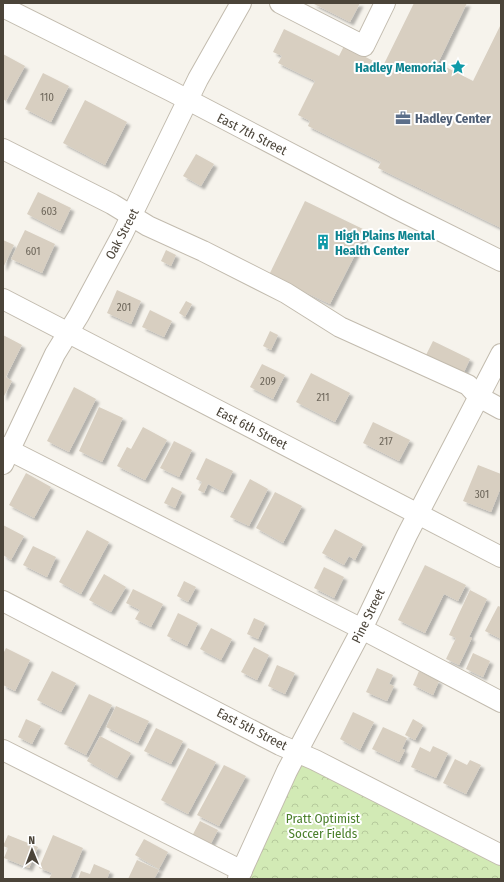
<svg xmlns="http://www.w3.org/2000/svg" width="504" height="882" font-family="'Fira Sans Condensed',sans-serif">
<style>
.forest{fill:url(#forest-crowns)}
.building{fill:#d8cfc1;filter:url(#shadow)}
.lines{fill:none;stroke-linecap:round;stroke-linejoin:round}
.minor-casing{stroke:#c2bbae;stroke-width:22}
.minor{stroke:#fff;stroke-width:20}
.labels{text-anchor:middle;dominant-baseline:central;stroke-width:4;stroke-linejoin:round;paint-order:stroke}
.number-label{font-size:11px;fill:#6e675b}
.culture-label{font-size:13px;font-weight:bold;fill:#0d838f;stroke:#fff;text-anchor:end}
.service-label{font-size:13px;font-weight:bold;fill:#4e5e75;stroke:#fff;text-anchor:start}
.street-label{font-size:13px;fill:#4b4439;stroke:#fff}
.park-label{font-size:13px;fill:#4a7f2a;stroke:#fff}
</style>
<defs>
<pattern id="forest-crowns" width="20" height="18" patternUnits="userSpaceOnUse"><rect width="20" height="18" fill="#d2eab5"/><path d="M2 6a3 3 0 1 1 6 0M12 15a3 3 0 1 1 6 0" fill="none" stroke="#b6ca9c"/></pattern>
<filter id="shadow"><feDropShadow dx="3.5" dy="3.5" stdDeviation="1" flood-color="#0004"/></filter>
</defs>
<rect width="100%" height="100%" fill="#f6f3ec"/>
<polygon class="forest" points="297,752 501,855 501,879 239,879"/>
<g class="building">
<polygon points="312,3 360,3 350,22"/>
<polygon points="414,3 467,3 438,63 473,81 501,24 501,228 378,168 381,162 308,126 310,121 298,115 315,81 278,63 282,56 273,52 284,29 339,56 344,46 383,66"/>
<polygon points="3,54 25,66 6,101 3,99"/>
<polygon points="43,73 69,86 51,122 25,109"/>
<polygon points="85,100 127,122 105,165 63,143"/>
<polygon points="196,154 214,164 201,186 183,176"/>
<polygon points="38,192 71,208 60,231 27,214"/>
<polygon points="305,201 367,231 330,304 269,275"/>
<polygon points="25,230 55,244 42,273 11,259"/>
<polygon points="3,240 14,245 3,268"/>
<polygon points="166,250 176,255 171,266 161,261"/>
<polygon points="117,290 141,301 131,324 107,313"/>
<polygon points="186,301 192,304 185,317 179,313"/>
<polygon points="150,310 172,321 164,337 142,327"/>
<polygon points="270,331 278,335 271,350 263,346"/>
<polygon points="3,335 22,345 6,377 12,381 3,398"/>
<polygon points="433,341 470,359 462,376 425,357"/>
<polygon points="262,364 285,375 273,399 250,387"/>
<polygon points="311,373 350,393 335,422 296,402"/>
<polygon points="74,387 96,399 69,452 47,441"/>
<polygon points="99,407 123,418 102,462 79,451"/>
<polygon points="373,422 410,440 399,461 363,443"/>
<polygon points="143,427 167,440 145,480 117,466 127,447 131,449"/>
<polygon points="174,441 192,450 179,477 160,468"/>
<polygon points="206,458 233,471 223,492 208,484 204,493 198,490 202,482 196,479"/>
<polygon points="478,465 501,474 501,487 491,512 463,501"/>
<polygon points="26,473 51,487 34,518 9,505"/>
<polygon points="250,479 268,489 249,526 230,517"/>
<polygon points="172,487 182,492 175,508 164,503"/>
<polygon points="275,492 302,506 283,543 256,528"/>
<polygon points="3,525 24,536 11,560 3,555"/>
<polygon points="335,529 363,544 355,560 349,556 344,565 322,553"/>
<polygon points="87,530 109,542 81,594 59,582"/>
<polygon points="33,546 56,557 47,577 23,565"/>
<polygon points="425,565 466,585 458,601 444,594 425,633 398,620"/>
<polygon points="324,567 344,577 334,598 314,588"/>
<polygon points="104,574 126,587 111,612 89,600"/>
<polygon points="184,581 196,587 188,602 177,596"/>
<polygon points="133,589 163,604 151,627 135,619 140,610 126,603"/>
<polygon points="470,590 487,599 469,637 472,638 459,665 446,659 456,638 449,635"/>
<polygon points="498,606 501,607 501,639 485,631"/>
<polygon points="178,613 198,623 187,646 167,636"/>
<polygon points="254,618 265,623 258,639 247,634"/>
<polygon points="211,628 232,639 221,660 200,649"/>
<polygon points="254,647 269,655 257,680 241,672"/>
<polygon points="6,648 30,660 15,691 3,685 3,654"/>
<polygon points="473,653 490,661 483,677 466,669"/>
<polygon points="277,665 295,673 285,694 268,686"/>
<polygon points="377,668 393,675 389,684 394,686 387,701 366,692"/>
<polygon points="52,671 76,683 61,712 37,700"/>
<polygon points="419,671 439,681 433,695 413,685"/>
<polygon points="89,694 112,705 86,755 64,744"/>
<polygon points="116,706 149,721 138,743 106,727"/>
<polygon points="353,712 374,722 360,750 340,739"/>
<polygon points="26,719 41,726 32,744 18,737"/>
<polygon points="413,719 423,725 415,740 405,735"/>
<polygon points="383,727 407,738 402,749 405,750 399,762 372,749"/>
<polygon points="156,728 183,741 171,764 144,751"/>
<polygon points="100,736 131,753 117,778 87,761"/>
<polygon points="433,746 448,753 436,778 411,767 420,747 430,752"/>
<polygon points="188,748 216,762 188,814 161,800"/>
<polygon points="455,759 467,765 470,760 481,765 466,794 443,783"/>
<polygon points="224,765 246,776 219,826 197,815"/>
<polygon points="200,821 218,830 209,847 191,838"/>
<polygon points="8,835 38,847 29,868 4,858 8,848 3,846"/>
<polygon points="53,835 83,848 70,879 49,879 52,873 39,868"/>
<polygon points="144,839 168,852 159,869 135,855"/>
<polygon points="137,860 159,870 154,879 128,879"/>
<polygon points="94,864 110,871 107,879 78,879 81,871 90,874"/>
</g>
<g class="lines">
<g class="minor-casing">
<g id="minor">
<polyline points="280,3 364,46 385,3"/>
<polyline points="3,7 171,91 397,209 501,261"/>
<polyline points="3,149 112,204 148,226 203,251 286,293 340,327 468,385 479,397 501,409"/>
<polyline points="3,299 501,557"/>
<polyline points="3,447 362,629 501,702"/>
<polyline points="3,464 55,354 79,315 122,235 198,79 241,3"/>
<polyline points="3,601 280,745 315,760 501,855"/>
<polyline points="3,750 242,871"/>
<polyline points="238,879 287,771 362,629 407,535 501,354"/>
</g>
</g>
<use href="#minor" class="minor"/>
</g>
<defs>
<g id="sight-bare" transform="scale(1.2)"><path d="M0-6L1.8-2.2L6-1.7L2.9 1.2L3.7 5.4L0 3.3L-3.7 5.4L-2.9 1.2L-6-1.7L-1.8-2.2Z" fill="#0f9aa8" stroke="#fff" stroke-width="2.5" paint-order="stroke"/></g>
<g id="office-bare" transform="scale(1.2)"><path d="M-6-3h4V-5.5h4V-3h4V5H-6ZM-1-4.5V-3h2v-1.5ZM-6 0V1H6V0Z" fill="#5c6f8a" stroke="#fff" stroke-width="2.5" paint-order="stroke"/></g>
<g id="building-bare" transform="scale(1.2)"><path d="M-4-6H4V6H1V3H-1V6H-4ZM-2.5-4.3h1.7v1.8h-1.7ZM.8-4.3h1.7v1.8H.8ZM-2.5-1h1.7V.8h-1.7ZM.8-1h1.7V.8H.8Z" fill="#0f9aa8" stroke="#fff" stroke-width="2.5" paint-order="stroke"/></g>
</defs>
<g fill-rule="evenodd">
<use href="#sight-bare" x="458" y="67"/>
<use href="#office-bare" x="403" y="118"/>
<use href="#building-bare" x="323" y="242"/>
</g>
<g class="labels">
<g class="number-label">
<text x="47" y="97">110</text>
<text x="49" y="211">603</text>
<text x="33" y="251">601</text>
<text x="124" y="307">201</text>
<text x="268" y="381">209</text>
<text x="323" y="397">211</text>
<text x="386" y="441">217</text>
<text x="482" y="494">301</text>
</g>
<g class="culture-label">
<text x="446" y="67">Hadley Memorial</text>
<text x="335" y="235" text-anchor="start">High Plains Mental<tspan x="335" dy="15">Health Center</tspan></text>
</g>
<g class="service-label">
<text x="415" y="118">Hadley Center</text>
</g>
<g class="street-label">
<text transform="translate(252 134) rotate(27)">East 7th Street</text>
<text transform="translate(122 234) rotate(-62)">Oak Street</text>
<text transform="translate(252 428) rotate(27)">East 6th Street</text>
<text transform="translate(368 616) rotate(-64)">Pine Street</text>
<text transform="translate(252 729) rotate(27)">East 5th Street</text>
</g>
<g class="park-label">
<text x="323" y="818">Pratt Optimist<tspan x="323" dy="15">Soccer Fields</tspan></text>
</g>
</g>
<rect width="504" height="882" fill="none" stroke="#4b4439" stroke-width="8"/>
<g transform="translate(32 850) rotate(359)" stroke="#ffffff" stroke-width="3" paint-order="stroke">
<path d="M0-3L7 15L0 10L-7 15Z" fill="#4b4439"/>
<text y="-6" font-size="11" font-weight="bold" text-anchor="middle" fill="#4b4439">N</text>
</g>
</svg>
